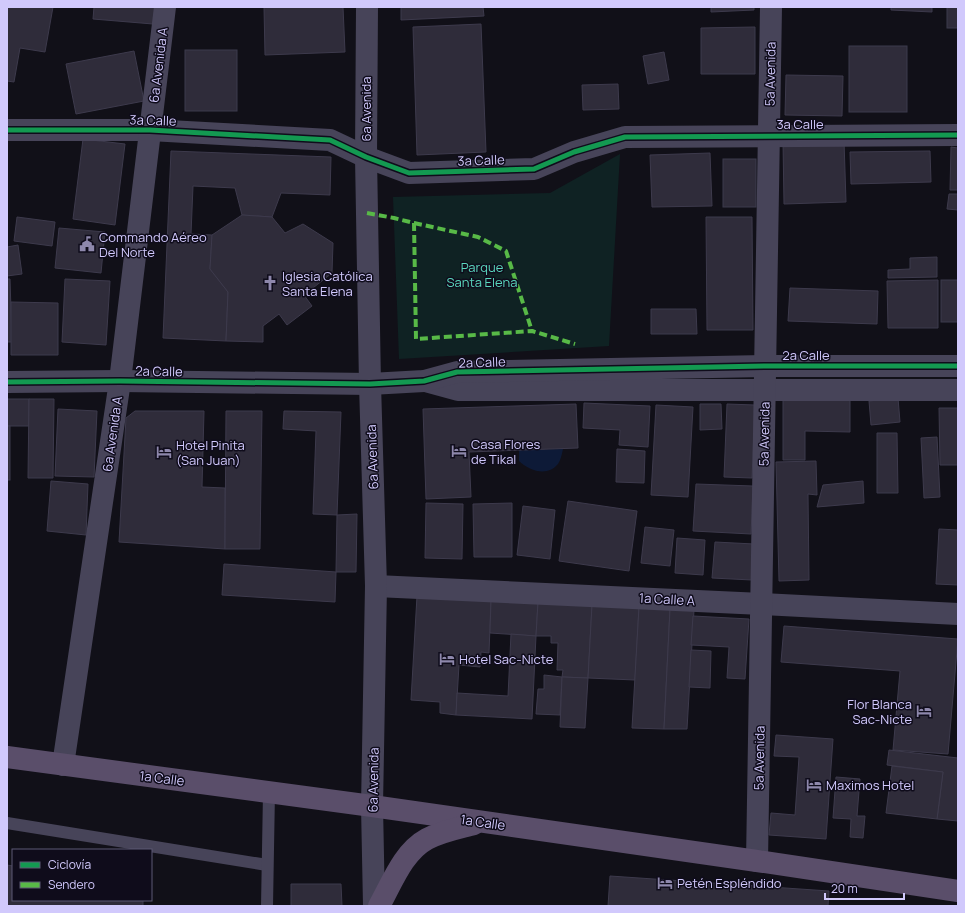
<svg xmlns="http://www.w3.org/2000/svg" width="965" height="913" font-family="Manrope,sans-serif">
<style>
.green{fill:#0f2223}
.water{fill:#0d1a37}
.building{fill:#2f2c3a;stroke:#3d3a4c}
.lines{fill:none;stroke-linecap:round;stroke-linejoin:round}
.service{stroke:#474459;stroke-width:12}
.minor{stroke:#474459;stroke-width:22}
.tertiary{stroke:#474459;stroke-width:22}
.primary{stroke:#5a4e6a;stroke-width:22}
.quiet{stroke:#58b947;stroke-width:4;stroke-dasharray:8 4;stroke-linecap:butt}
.cycleway-casing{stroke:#0f0c1b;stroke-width:8}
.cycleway{stroke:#139951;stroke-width:5}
.labels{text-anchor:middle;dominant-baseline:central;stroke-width:3;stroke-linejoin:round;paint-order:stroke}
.street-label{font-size:13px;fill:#d1c9fc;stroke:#0f0c1b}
.poi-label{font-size:13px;fill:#d1c9fc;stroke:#0f0c1b;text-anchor:start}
.park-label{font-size:13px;fill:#5ad7be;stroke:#0f0c1b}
</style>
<rect width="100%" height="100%" fill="#111018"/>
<polygon class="green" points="620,154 609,346 399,359 393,197 550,193"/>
<path class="water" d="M563,449C562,453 561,460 558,464C547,477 530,471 519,461V450Z"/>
<g class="building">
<polygon points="7,7 53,7 45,52 20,48 14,82 7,81"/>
<polygon points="94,7 155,7 153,24 93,19"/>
<polygon points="264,7 343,7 345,52 265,55"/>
<polygon points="401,7 483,7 484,16 401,20"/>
<polygon points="711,7 754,7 754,10 711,12"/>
<polygon points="891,7 932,7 932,12 891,10"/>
<rect x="947" y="7" width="11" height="21"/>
<polygon points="481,24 486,152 417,155 413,27"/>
<polygon points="755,27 755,74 701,74 701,28"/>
<rect x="849" y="46" width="58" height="66"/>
<rect x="185" y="50" width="52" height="61"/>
<polygon points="134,51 144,101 76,114 66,64"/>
<polygon points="664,52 669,80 648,84 643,56"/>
<polygon points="786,75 843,76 842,116 785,115"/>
<polygon points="618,84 619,109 583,110 582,85"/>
<polygon points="83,139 125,144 115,225 73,219"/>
<polygon points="844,141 846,202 784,204 783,142"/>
<polygon points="951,147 958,148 958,190 950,190"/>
<polygon points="171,151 331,157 330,195 281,193 272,217 242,215 235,188 193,186 191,234 212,235 210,269 228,292 226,341 163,338"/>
<polygon points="930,151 931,182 851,184 850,152"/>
<polygon points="710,153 712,206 652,207 650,155"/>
<rect x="723" y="159" width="33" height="48"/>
<polygon points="949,194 958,194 958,210 947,209"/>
<polygon points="242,215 272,217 285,233 303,224 333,243 332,273 304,295 312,306 287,325 279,314 263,326 263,342 226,341 228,292 210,269 212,235"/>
<polygon points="17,217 55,222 52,246 14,241"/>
<polygon points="706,217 752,217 753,330 707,330"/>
<polygon points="59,228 105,232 101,273 55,268"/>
<polygon points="18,245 22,274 7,276 7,247"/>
<polygon points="937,257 937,277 888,278 888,270 910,269 910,258"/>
<polygon points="7,279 10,279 12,342 7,342"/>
<polygon points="65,279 110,281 106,345 62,342"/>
<polygon points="938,280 938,328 888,328 887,281"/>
<rect x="941" y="280" width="17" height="42"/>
<polygon points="790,288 878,291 877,324 788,321"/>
<polygon points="11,302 58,303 58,355 11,355"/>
<polygon points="651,309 696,309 697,334 651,334"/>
<polygon points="898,398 900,422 871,425 869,401"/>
<rect x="7" y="399" width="22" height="27"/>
<polygon points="29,399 54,399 53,478 28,478"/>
<polygon points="783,400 850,400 850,432 805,431 805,460 783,460"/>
<polygon points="584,403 650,406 648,447 619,445 620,430 583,428"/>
<polygon points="576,404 578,448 469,452 471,497 426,499 423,409"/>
<polygon points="700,404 721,404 722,429 700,430"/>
<polygon points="727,404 755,405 752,478 724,477"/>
<polygon points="656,405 693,407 688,497 651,495"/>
<polygon points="939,408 958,408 958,465 940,465"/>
<polygon points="58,409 97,411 94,477 55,476"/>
<polygon points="135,411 204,411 202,487 225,488 225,549 119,542 126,418"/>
<polygon points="226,411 262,411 260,549 225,549"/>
<polygon points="284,411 341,412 337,515 313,514 316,431 283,429"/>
<rect x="7" y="426" width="3" height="54"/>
<polygon points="877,433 897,433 898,493 877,493"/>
<polygon points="937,437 940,497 924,498 921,438"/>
<polygon points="617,449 645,451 644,483 616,482"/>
<polygon points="816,461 817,495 808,494 809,580 779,581 776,462"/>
<polygon points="51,481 88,484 86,535 47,531"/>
<polygon points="863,481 864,503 817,507 823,485"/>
<polygon points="696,484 753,486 751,534 693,531"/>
<polygon points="568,501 637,511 629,571 559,561"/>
<polygon points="426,503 463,504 462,559 425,558"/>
<polygon points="512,503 512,557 474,557 473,504"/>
<polygon points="523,506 555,510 550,559 517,555"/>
<polygon points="357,514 356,572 336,572 337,515"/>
<polygon points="645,527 674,530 670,566 641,563"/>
<polygon points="939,529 958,530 958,585 936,584"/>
<polygon points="677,538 705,540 703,575 675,573"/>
<polygon points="715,542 754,544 752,580 712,578"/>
<polygon points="224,564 336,572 335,602 222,595"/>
<polygon points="417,596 491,600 489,653 481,652 480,667 459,665 456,715 440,713 440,702 411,700"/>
<polygon points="491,600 538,602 536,636 490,633"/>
<polygon points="538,602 592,605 588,678 562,677 563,670 557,670 558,643 551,643 551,636 536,636"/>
<polygon points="592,605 639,607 635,680 588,678"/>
<polygon points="639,607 670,609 664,729 632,728"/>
<polygon points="670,609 694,610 687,729 664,729"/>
<polygon points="693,616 749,619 745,679 727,678 729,647 691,645"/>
<polygon points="784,626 958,639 948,754 893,750 900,671 781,662"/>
<polygon points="511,634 536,636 532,719 456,715 457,693 508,696"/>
<polygon points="691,650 711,651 710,688 689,687"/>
<polygon points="544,675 562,677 560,715 536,714 538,689 544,689"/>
<polygon points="562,677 588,678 585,728 560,727"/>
<polygon points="776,735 833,739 826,839 769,835 771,813 795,815 799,757 774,756"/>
<polygon points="889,750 958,758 958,821 937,819 943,772 887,765"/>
<polygon points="892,766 943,772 937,819 886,813"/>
<polygon points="836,777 860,779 857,816 865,816 863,838 850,837 851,819 833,818"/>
<polygon points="7,865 13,866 13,900 143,900 143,906 7,906"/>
<polygon points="610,876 829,891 828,906 608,906"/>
<polygon points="291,884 341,884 342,906 291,906"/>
</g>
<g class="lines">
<g class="service">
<polyline points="7,823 267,865"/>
<polyline points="267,906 269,792"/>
</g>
<g class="minor">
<polyline points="7,130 150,130 330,140 366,157 409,173 534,169 574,152 625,137 958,135"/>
<polyline points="425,381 458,390 958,390"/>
<polyline points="7,382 120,381 370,384 424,381 457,372 765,366 958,366"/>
<polyline points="376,586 762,604 958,614"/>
<polyline points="63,765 120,381 165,7"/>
<polyline points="757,861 771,7"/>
</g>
<polyline class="tertiary" points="367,7 366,157 370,384 376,586 372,806 374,906"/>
<g class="primary">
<polyline points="7,757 372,806 757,861 958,891"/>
<path d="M379,906C392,883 403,852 427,839C442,831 459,828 474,824"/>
</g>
<g class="quiet">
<polyline points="367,213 394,218 414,223 416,339 532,331 575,344"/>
<polyline points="414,223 478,237 506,251 532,331"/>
</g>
<g class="cycleway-casing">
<g id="cycleway">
<polyline points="7,130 150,130 330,140 366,157 409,173 534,169 574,152 625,137 958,135"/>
<polyline points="7,382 120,381 370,384 424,381 457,372 765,366 958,366"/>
</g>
</g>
<use href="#cycleway" class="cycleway"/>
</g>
<defs>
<g id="civic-bare" transform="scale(1.2)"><path d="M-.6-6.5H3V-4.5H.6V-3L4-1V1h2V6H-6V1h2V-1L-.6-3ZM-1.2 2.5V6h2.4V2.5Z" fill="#8e88ac" stroke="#0f0c1b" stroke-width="2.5" paint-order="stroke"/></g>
<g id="church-bare" transform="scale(1.2)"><path d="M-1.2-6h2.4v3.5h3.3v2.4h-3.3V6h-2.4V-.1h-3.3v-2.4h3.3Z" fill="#8e88ac" stroke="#0f0c1b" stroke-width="2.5" paint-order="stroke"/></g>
<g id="hotel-bare" transform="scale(1.2)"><path d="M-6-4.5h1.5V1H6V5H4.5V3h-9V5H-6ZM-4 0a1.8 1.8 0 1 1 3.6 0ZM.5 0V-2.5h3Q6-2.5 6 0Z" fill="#8e88ac" stroke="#0f0c1b" stroke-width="2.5" paint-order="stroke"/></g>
</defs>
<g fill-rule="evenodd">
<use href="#civic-bare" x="87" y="244"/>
<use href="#church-bare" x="270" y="283"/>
<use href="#hotel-bare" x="459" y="451"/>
<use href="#hotel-bare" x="164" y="452"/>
<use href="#hotel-bare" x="447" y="659"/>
<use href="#hotel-bare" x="924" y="711"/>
<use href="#hotel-bare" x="814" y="785"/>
<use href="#hotel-bare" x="665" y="883"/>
</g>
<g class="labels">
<g class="street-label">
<text transform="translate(158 65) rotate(-83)">6a Avenida A</text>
<text transform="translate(770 74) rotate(-89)">5a Avenida</text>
<text transform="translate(366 109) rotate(-90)">6a Avenida</text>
<text transform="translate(153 120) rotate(2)">3a Calle</text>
<text x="800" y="124">3a Calle</text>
<text transform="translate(481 160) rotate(-2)">3a Calle</text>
<text x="806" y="355">2a Calle</text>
<text transform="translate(482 362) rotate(-2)">2a Calle</text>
<text transform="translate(159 371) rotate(1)">2a Calle</text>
<text transform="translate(112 434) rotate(-82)">6a Avenida A</text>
<text transform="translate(764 434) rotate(-89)">5a Avenida</text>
<text transform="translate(372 457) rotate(-92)">6a Avenida</text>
<text transform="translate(667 599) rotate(3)">1a Calle A</text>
<text transform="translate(759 758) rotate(-89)">5a Avenida</text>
<text transform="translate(162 778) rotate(7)">1a Calle</text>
<text transform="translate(373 780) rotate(-89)">6a Avenida</text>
<text transform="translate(483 822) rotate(8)">1a Calle</text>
</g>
<g class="poi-label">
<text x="99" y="237">Commando Aéreo<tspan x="99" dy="15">Del Norte</tspan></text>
<text x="282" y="276">Iglesia Católica<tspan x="282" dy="15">Santa Elena</tspan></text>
<text x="471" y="444">Casa Flores<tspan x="471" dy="15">de Tikal</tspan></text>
<text x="176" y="445">Hotel Pinita<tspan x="176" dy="15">(San Juan)</tspan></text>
<text x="459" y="659">Hotel Sac-Nicte</text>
<text x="912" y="704" text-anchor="end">Flor Blanca<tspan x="912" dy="15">Sac-Nicte</tspan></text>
<text x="826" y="785">Maximos Hotel</text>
<text x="677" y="883">Petén Espléndido</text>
</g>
<g class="park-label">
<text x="482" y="267">Parque<tspan x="482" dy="15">Santa Elena</tspan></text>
</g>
</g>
<rect width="965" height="913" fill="none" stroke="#d1c9fc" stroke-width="16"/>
<rect x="12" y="849" width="140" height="52" fill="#0f0c1b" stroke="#5d5875"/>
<rect x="20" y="862" width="20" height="6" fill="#139951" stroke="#5d5875"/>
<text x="48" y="869" font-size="12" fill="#d1c9fc">Ciclovía</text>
<rect x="20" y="882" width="20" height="6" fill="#58b947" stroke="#5d5875"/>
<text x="48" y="889" font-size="12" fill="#d1c9fc">Sendero</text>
<path d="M825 893v6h79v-6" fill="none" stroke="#d1c9fc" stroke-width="2"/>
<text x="831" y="893" font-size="12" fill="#d1c9fc" stroke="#0f0c1b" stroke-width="3" paint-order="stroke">20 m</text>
</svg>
